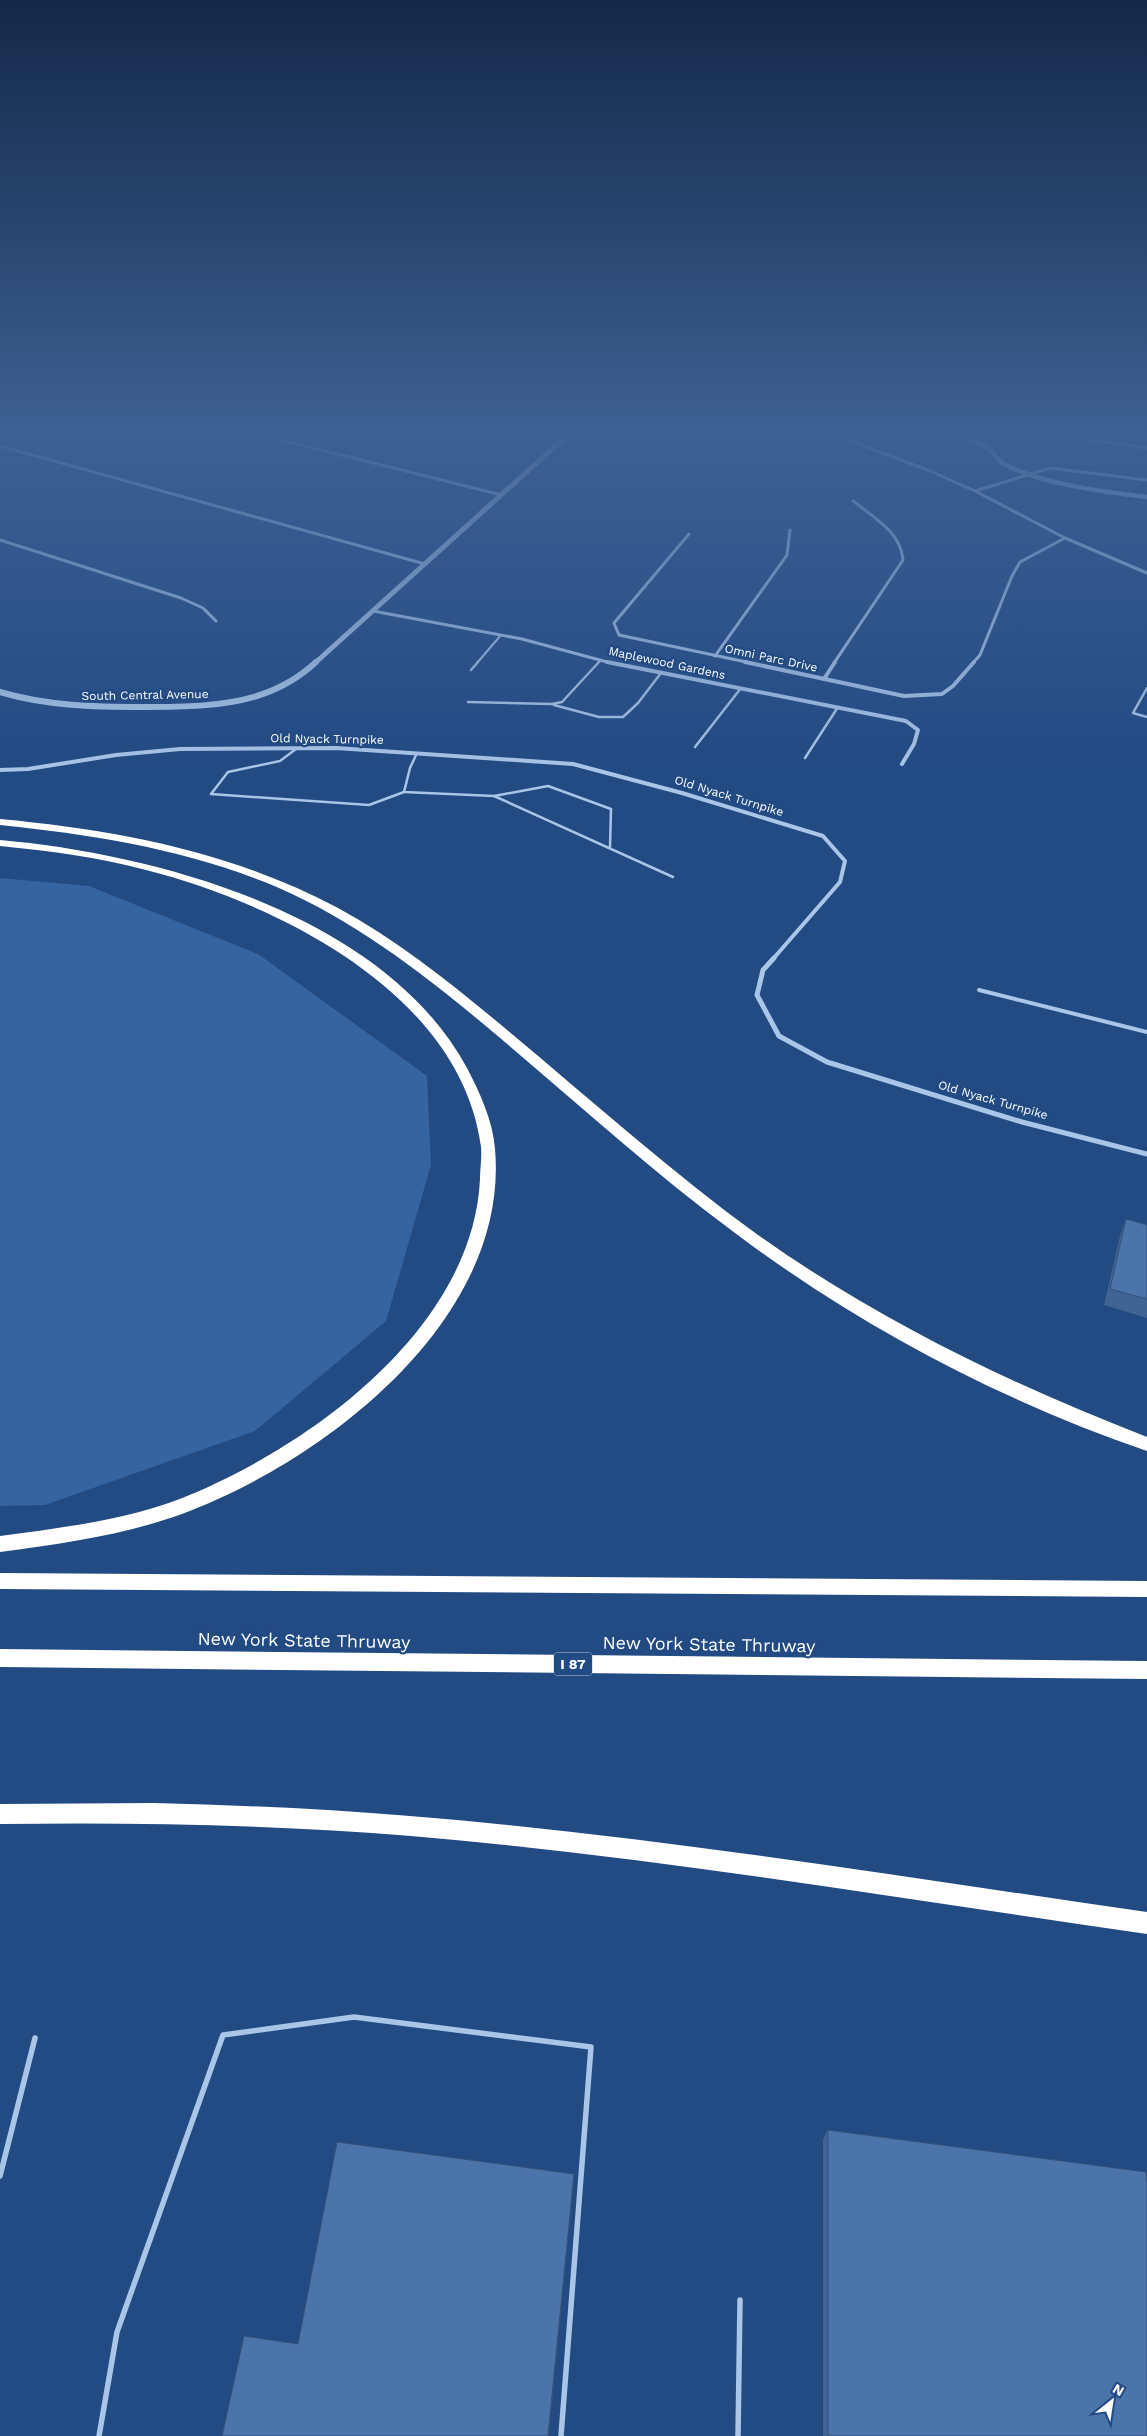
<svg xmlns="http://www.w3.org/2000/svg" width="1147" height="2436" font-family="'Work Sans',sans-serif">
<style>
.green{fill:#3664a0}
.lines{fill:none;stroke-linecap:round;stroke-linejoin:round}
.stream{stroke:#9dbfe9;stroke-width:4.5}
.service-far3{stroke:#a9c5e8;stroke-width:2}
.service-far2{stroke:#a9c5e8;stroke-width:2.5}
.service-far1{stroke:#a9c5e8;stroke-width:4}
.service{stroke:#a9c5e8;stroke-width:5.5}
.minor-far2{stroke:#a9c5e8;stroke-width:3}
.minor-far1{stroke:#a9c5e8;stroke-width:4}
.minor{stroke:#a9c5e8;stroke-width:5}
.tertiary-far1{stroke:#a9c5e8;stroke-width:5}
.tertiary{stroke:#a9c5e8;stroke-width:6}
.motorway{fill:#fff;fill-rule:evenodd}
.wall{fill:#406493}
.shaded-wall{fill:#345178}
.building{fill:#4b74ab;stroke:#345178}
.labels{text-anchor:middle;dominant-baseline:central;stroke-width:4.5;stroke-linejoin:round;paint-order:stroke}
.far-street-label{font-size:12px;fill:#fff;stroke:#224a83}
.shield{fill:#224a83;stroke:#bdc9da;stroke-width:1}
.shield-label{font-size:14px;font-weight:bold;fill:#fff}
.near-street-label{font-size:18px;fill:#fff;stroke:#224a83}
</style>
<rect width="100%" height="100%" fill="#224a83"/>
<polygon class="green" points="0,878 89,886 258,954 427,1076 431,1165 386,1321 255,1431 45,1505 0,1506"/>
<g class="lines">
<path class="stream" d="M941,431C957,435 974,437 988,448C994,452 997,460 1004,464C1041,484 1105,492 1147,497"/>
<g class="service-far3">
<polyline points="477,663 501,635"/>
<polyline points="598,663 601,660"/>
</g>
<g class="service-far2">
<polyline points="471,670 478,662"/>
<polyline points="1147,688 1133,713 1147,717"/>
<polyline points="468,702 552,704 562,702 599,662"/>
<polyline points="554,705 599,717 623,717 638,703 661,673"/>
<polyline points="695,747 741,688"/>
<polyline points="296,749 280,761 228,772 211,794 369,805 404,792"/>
<polyline points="417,753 410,768 404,792 494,796 673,877"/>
<polyline points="805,758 838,707"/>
<polyline points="494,796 548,786 611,809 610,847"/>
</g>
<polyline class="service-far1" points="979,990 1147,1032"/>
<g class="service">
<polyline points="0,2176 35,2038"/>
<polyline points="99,2436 117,2332 223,2035 354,2017 591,2047 561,2436"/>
<polyline points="738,2436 740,2300"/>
</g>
<g class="minor-far2">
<polyline points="245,431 502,495"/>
<polyline points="540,431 565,437"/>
<polyline points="695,431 705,439"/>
<polyline points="823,431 928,470 975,491 1065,538 1147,573"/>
<polyline points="1034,431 1147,448"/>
<polyline points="1141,431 1147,432"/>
<polyline points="0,435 10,431"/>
<polyline points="281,440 299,431"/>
<polyline points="0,446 425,564"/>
<polyline points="975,491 1050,468 1147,480"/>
<polyline points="689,534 614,623 619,635 751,663"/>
<polyline points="0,540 181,598 203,608 216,621"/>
<polyline points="373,611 522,639 611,663"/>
<polyline points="715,656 787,555 790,530"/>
<path d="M834,663L903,560C901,532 873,517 853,501"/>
<polyline points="973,663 980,655 1012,576 1020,562 1065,538"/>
</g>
<g class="minor-far1">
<polyline points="607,662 906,721 918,730 914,744 902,764"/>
<polyline points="745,662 904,696 942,694 953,686 974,662"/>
<polyline points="824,679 835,662"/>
<polyline points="0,770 28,769 116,755 180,749 336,748 573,764 682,793 823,836 845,861 840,882 773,959"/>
</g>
<polyline class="minor" points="774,958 763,970 757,995 779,1036 827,1062 1022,1122 1147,1154"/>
<polyline class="tertiary-far1" points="315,663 572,431"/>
<path class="tertiary" d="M0,692C47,706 95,707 144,707C181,707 220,707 257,696C279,689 300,677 316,662"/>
<g class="motorway">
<path d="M0,819C118,830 233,852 338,908C399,941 453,985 506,1029C589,1098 670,1171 758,1235C878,1320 1010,1384 1147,1437V1451C1001,1401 859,1326 735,1233C653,1172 577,1103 499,1037C431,980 361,924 279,888C190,850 96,835 0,825Z"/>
<path d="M0,840C159,854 385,916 467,1068C480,1093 493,1121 495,1149C510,1319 325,1461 182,1514C124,1535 61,1544 0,1552V1536C59,1528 121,1521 177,1500C306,1450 473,1330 480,1179C480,1169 482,1157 481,1147C461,994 279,904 146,870C98,857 49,851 0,846Z"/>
<polygon points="0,1573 1147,1581 1147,1597 0,1589"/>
<polygon points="0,1649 1147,1661 1147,1679 0,1667"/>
<path d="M154,1803C240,1805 325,1809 410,1816C657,1836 902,1877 1147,1912V1934C902,1899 658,1857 411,1836C275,1825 137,1822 0,1824V1804Z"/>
</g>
</g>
<g class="wall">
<polygon points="1126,1219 1147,1225 1147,1318 1104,1305 1120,1236"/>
<polygon points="828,2130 1147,2436 823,2436 823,2139"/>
</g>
<polygon class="shaded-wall" points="574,2174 574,2183 549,2436 548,2436"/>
<g class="building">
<polygon points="1126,1219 1147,1225 1147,1299 1110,1289"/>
<polygon points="828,2130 1146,2172 1147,2183 1147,2436 828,2436"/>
<polygon points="337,2142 574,2174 548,2436 222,2436 244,2336 298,2344"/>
</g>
<linearGradient id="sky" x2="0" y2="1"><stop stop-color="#132948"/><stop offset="0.56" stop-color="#3e6093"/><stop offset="1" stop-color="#3e6093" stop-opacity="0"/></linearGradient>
<rect width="1147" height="772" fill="url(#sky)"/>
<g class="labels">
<g class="far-street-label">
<text transform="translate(771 658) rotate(12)">Omni Parc Drive</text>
<text transform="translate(667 663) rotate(12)">Maplewood Gardens</text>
<text transform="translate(145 695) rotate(-1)">South Central Avenue</text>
<text transform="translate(327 739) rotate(1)">Old Nyack Turnpike</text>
<text transform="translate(729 796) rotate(17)">Old Nyack Turnpike</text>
<text transform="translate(993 1100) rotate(16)">Old Nyack Turnpike</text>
</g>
<rect class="shield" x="554" y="1652.5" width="38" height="23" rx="4"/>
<g class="shield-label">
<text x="573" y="1664">I 87</text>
</g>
<g class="near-street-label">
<text transform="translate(304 1640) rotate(1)">New York State Thruway</text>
<text transform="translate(709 1644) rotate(1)">New York State Thruway</text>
</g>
</g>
<g transform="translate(1112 2401) rotate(30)" stroke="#224a83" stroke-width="4" paint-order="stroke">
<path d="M0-4L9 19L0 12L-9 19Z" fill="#ffffff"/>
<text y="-8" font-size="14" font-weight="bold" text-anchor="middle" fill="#ffffff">N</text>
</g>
</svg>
